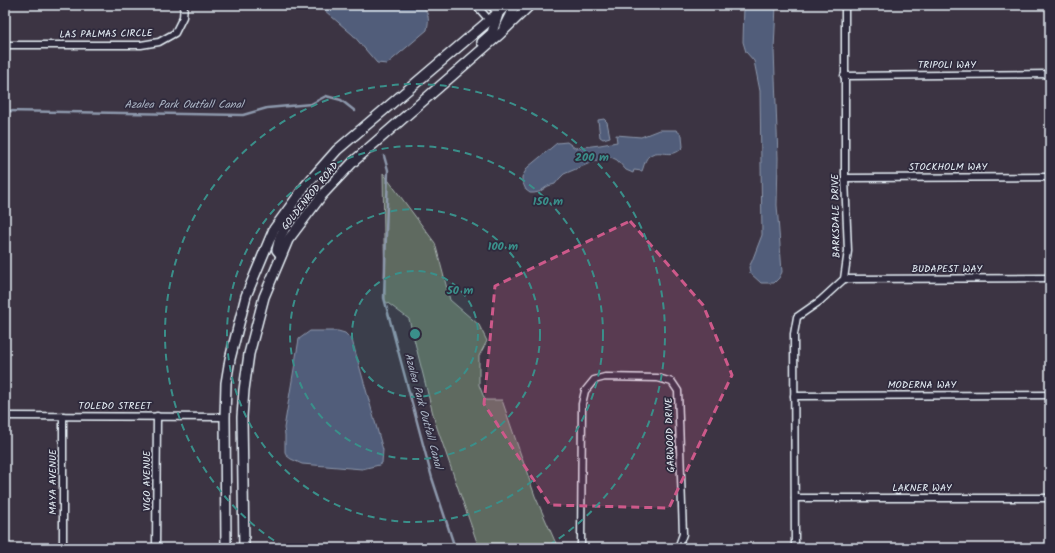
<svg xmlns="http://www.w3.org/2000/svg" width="1055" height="553" font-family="Kalam,sans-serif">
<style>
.green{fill:#5f6b60;stroke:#a4aeac}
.water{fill:#515d7a;stroke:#8d98ac}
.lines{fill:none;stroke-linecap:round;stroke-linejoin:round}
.stream{stroke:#8d98ac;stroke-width:2.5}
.street-casing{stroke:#e8f1f8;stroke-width:9}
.secondary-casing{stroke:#e8f1f8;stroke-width:12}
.street{stroke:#2f2a3d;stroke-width:6}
.secondary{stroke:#2f2a3d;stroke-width:9}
.marked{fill:#cd598a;fill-opacity:0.2;stroke:#cd598a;stroke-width:3;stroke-dasharray:8 5;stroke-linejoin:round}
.ring{fill:none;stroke:#3a8f8a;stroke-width:2;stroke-dasharray:7 5}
.labels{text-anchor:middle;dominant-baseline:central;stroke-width:3.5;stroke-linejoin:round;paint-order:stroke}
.street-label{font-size:10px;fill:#e8f1f8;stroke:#2f2a3d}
.water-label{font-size:11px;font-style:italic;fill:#acb6c6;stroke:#2f2a3d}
.centre{fill:#3a8f8a;stroke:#2f2a3d;stroke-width:2}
.ring-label{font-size:12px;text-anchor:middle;font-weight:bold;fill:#3a8f8a;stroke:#2f2a3d;stroke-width:3.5;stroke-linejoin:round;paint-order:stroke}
</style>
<rect width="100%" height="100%" fill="#3c3443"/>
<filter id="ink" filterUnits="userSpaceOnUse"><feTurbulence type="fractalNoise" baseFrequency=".025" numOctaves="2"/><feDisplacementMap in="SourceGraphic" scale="8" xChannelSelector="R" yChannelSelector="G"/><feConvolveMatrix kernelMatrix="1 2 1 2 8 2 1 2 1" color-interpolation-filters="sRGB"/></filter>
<g filter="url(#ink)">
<polygon class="green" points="383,173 435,243 450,300 479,325 487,341 479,356 479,385 485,400 502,400 535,496 558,548 479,548 435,422 409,319 385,301"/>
<g class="water">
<path d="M323,5H422C430,16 429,18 427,30L387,64L377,63L353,35L324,10Z"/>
<polygon points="744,5 776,5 774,50 778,158 777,205 782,272 779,278 774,283 761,283 750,273 749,267 752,261 762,235 760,91 754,61 746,52 743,42"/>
<polygon points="604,119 607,122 610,137 603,139 600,137 598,120"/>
<path d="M659,130H676L682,135L683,147C671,161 660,147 649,156C645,159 644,166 642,171L634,170L633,173L626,170L617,160L609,156L602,158L564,174L559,179L555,184L548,186L539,192L534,193H530L526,190L522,181V177L528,167L557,143L567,142L575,148L600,145L617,142L616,135L641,137Z"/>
<polygon points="310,331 338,331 345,333 352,340 383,450 382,463 379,465 362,469 302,464 291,459 287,456 285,452 285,435 284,428 299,339"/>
</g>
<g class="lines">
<g class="stream">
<polyline points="5,111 243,115 267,108 311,104 326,96 341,100 355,111"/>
<polyline points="384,156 388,170 384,298 432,478 455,548"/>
</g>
<g class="street-casing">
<g id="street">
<polyline points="476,5 489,20"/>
<polyline points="490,5 498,13"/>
<polyline points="5,45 141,45 159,42 175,33 183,17 184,5"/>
<polyline points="844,76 1050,74"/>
<polyline points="845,178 1050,177"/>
<polyline points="844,279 1050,278"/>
<polyline points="794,396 1050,395"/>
<polyline points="5,416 225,417"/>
<polyline points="63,416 63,548"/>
<polyline points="795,498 1050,498"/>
<polyline points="156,548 157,416"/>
<polyline points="581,548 582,404 585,391 594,380 605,377 658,378 672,382 678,391 683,534 678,548"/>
<polyline points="795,548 794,334 797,317 820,301 844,279 848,251 845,178 845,5"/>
</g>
</g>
<g class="secondary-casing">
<g id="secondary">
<polyline points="504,27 515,5"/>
<polyline points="482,42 492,33 498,14"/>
<polyline points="281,255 277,250 280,237 287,224 291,209"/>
<polyline points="226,548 225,417 226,383 230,359 246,296 274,229 306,185 337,150 498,13 506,5"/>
<polyline points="244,548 242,417 244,390 249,354 264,297 288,240 322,195 354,161 500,34 530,5"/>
</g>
</g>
<use href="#street" class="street"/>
<use href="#secondary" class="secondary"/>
</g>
</g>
<path class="marked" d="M630,221L703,305L732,375L669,508L550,505L484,404L495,286Z"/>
<circle cx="415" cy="334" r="63" fill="#3a8f8a" fill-opacity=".12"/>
<g class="ring">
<circle cx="415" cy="334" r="63"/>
<circle cx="415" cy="334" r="125"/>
<circle cx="415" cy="334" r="188"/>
<path d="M284 547A250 250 0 1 1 546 547"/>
</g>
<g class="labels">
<g class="street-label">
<text transform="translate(106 34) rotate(-1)">LAS PALMAS CIRCLE</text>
<text x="947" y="65">TRIPOLI WAY</text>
<text x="948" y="167">STOCKHOLM WAY</text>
<text transform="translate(310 196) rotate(-51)">GOLDENROD ROAD</text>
<text transform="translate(836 216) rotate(-91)">BARKSDALE DRIVE</text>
<text x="947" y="269">BUDAPEST WAY</text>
<text x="922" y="385">MODERNA WAY</text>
<text x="115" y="406">TOLEDO STREET</text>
<text transform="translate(670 435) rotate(-92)">GARWOOD DRIVE</text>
<text transform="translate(147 481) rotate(-90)">VIGO AVENUE</text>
<text transform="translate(53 482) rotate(-90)">MAYA AVENUE</text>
<text x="922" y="488">LAKNER WAY</text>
</g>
<g class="water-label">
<text x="184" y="105">Azalea Park Outfall Canal</text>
<text transform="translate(423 411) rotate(75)">Azalea Park Outfall Canal</text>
</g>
</g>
<circle cx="415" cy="334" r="6" class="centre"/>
<g class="ring-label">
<text x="592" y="161">200 m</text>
<text x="548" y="205">150 m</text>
<text x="503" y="250">100 m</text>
<text x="460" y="294">50 m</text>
</g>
<rect width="1055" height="553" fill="none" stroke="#2f2a3d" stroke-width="20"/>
<rect x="10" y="10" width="1035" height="533" fill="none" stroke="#e8f1f8" stroke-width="1.5" filter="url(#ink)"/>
</svg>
